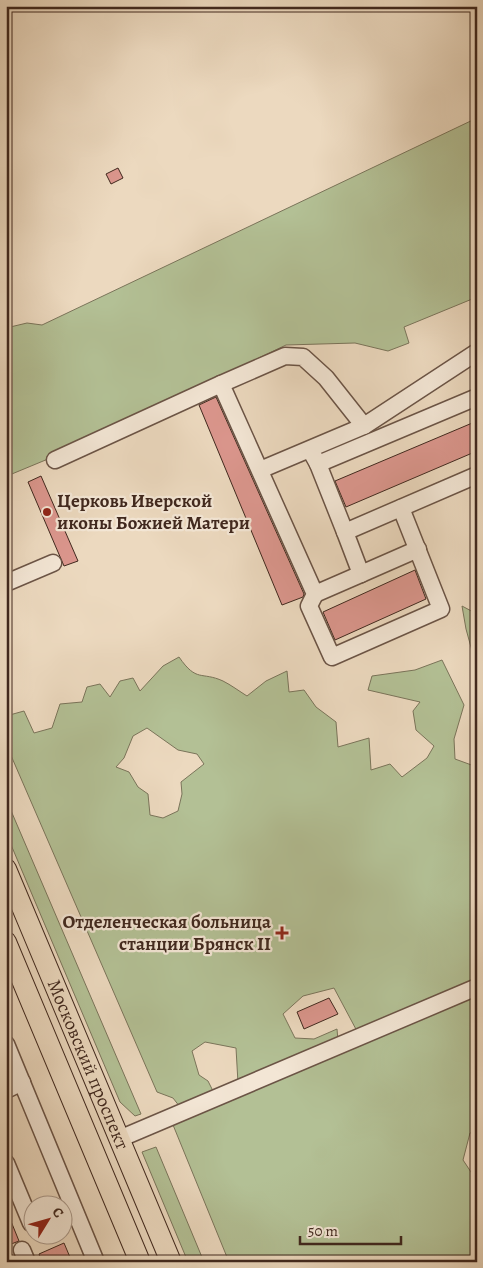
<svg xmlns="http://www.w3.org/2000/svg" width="483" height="1268" font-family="Alegreya,serif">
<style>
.green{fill:#b3c095;stroke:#7a745a;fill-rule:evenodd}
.building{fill:#db968d;stroke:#40281e}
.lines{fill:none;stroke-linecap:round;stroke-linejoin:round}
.minor-casing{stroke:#6b5446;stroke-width:19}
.major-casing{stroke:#40281e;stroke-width:22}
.minor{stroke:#f3e6d5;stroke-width:16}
.major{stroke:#ecd9bf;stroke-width:20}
.poi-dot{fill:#8f2418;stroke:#f3e6d5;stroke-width:2}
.labels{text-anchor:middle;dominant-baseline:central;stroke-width:4.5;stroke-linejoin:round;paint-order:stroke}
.poi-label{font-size:19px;font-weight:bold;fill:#40281e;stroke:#f3e6d5;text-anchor:start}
.street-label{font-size:19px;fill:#40281e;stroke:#f3e6d5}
</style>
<rect width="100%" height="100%" fill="#ecd9bf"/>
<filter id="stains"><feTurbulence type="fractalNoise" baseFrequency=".004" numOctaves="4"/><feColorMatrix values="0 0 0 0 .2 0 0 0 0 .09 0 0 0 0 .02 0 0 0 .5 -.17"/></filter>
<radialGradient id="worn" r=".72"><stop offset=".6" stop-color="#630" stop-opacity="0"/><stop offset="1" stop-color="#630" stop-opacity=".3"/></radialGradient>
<g class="green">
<polygon points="477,118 477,297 404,327 409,343 388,351 355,343 286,345 48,459 7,476 6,328 27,323 42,325"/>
<polygon points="462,606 477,614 477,669 466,629"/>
<path d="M179,657C197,683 201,671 223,681C231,685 239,691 247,696L266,681L287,671L289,692L304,690L316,707L336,722L338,747L369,738L371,770L390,764L402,777L427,758L434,746L416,730L413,711L420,702L368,690L372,676L415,670L442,660L464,705L454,739L455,759L477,767V983L358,1033L334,988L303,996L283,1014L295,1038L314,1039L337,1029L338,1041L238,1083L236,1048L205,1042L192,1051L199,1075L208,1081L214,1093L180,1107L173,1098L157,1092L6,744V716L24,711L34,733L52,728L60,704L82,702L87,687L100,684L110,697L120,681L133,678L140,691L163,666ZM147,728L178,750L197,754L204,764L181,782L182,794L178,811L163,818L150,815L148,794L138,787L129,772L116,767L124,758L133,736Z"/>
<polygon points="6,799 141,1114 135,1116 120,1102 6,833"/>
<polygon points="477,993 477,1131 470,1133 463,1160 475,1178 477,1176 477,1262 229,1262 171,1120"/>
<polygon points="156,1147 204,1262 188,1262 142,1152"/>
</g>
<g class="building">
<polygon points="118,168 123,178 111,184 106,174"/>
<polygon points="216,397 304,594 303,597 282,605 199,405"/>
<polygon points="477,421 477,451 346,507 335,481"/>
<polygon points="41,476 78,561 64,566 28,482"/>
<polygon points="415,570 426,599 335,640 323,612"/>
<polygon points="329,998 338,1014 304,1029 297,1012"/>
<polygon points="6,1209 19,1241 6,1246"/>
<polygon points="64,1243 72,1262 42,1262 39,1254"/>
</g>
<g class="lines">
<g class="minor-casing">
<g id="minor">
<polyline points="364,426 326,378 303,357 285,356 221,384 315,594 309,606 332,657 441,609 401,508"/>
<polyline points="313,455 318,464 477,397"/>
<polyline points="55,460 221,384"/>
<polyline points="318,464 345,532 477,475"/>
<polyline points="260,470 364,426 477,352"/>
<polyline points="345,532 361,574 418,549"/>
<polyline points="6,583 53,563"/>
<polyline points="315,594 361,574"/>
<polyline points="6,1044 96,1262"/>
<polyline points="6,1090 22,1082"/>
<polyline points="119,1139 477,987"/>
<polyline points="6,1163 31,1223 32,1222"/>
<polyline points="22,1250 27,1262"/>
</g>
</g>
<g class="major-casing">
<g id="major">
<path id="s1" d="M6,869L171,1262"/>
<polyline points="6,942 140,1262"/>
</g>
</g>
<use href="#minor" class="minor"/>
<use href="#major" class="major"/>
</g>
<g class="poi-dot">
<circle cx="47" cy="512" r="5"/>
<path d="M279.5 925.5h5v5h5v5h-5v5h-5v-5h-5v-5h5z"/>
</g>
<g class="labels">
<g class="poi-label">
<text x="57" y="501">Церковь Иверской<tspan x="57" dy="22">иконы Божией Матери</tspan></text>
<text x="271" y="922" text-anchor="end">Отделенческая больница<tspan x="271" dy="22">станции Брянск II</tspan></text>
</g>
<g class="street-label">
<text stroke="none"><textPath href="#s1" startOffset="212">Московский проспект</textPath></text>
</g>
</g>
<rect width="483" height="1268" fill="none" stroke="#ecd9bf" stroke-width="25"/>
<rect x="8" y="8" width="468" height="1253" fill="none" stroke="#40281e" stroke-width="2.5"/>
<rect x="12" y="12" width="458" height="1243" fill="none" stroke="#40281e"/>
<g transform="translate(48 1220) rotate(53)"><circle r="24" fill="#f3e6d5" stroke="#ab9a8c"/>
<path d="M0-4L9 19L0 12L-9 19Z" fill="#8f2418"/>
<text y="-8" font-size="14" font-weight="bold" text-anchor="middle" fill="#40281e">С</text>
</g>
<path d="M300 1236v8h101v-8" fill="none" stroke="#40281e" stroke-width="2.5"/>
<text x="308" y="1236" font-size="15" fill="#40281e" stroke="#f3e6d5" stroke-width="4" paint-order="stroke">50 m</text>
<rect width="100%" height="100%" filter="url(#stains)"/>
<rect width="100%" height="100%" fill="url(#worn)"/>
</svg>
